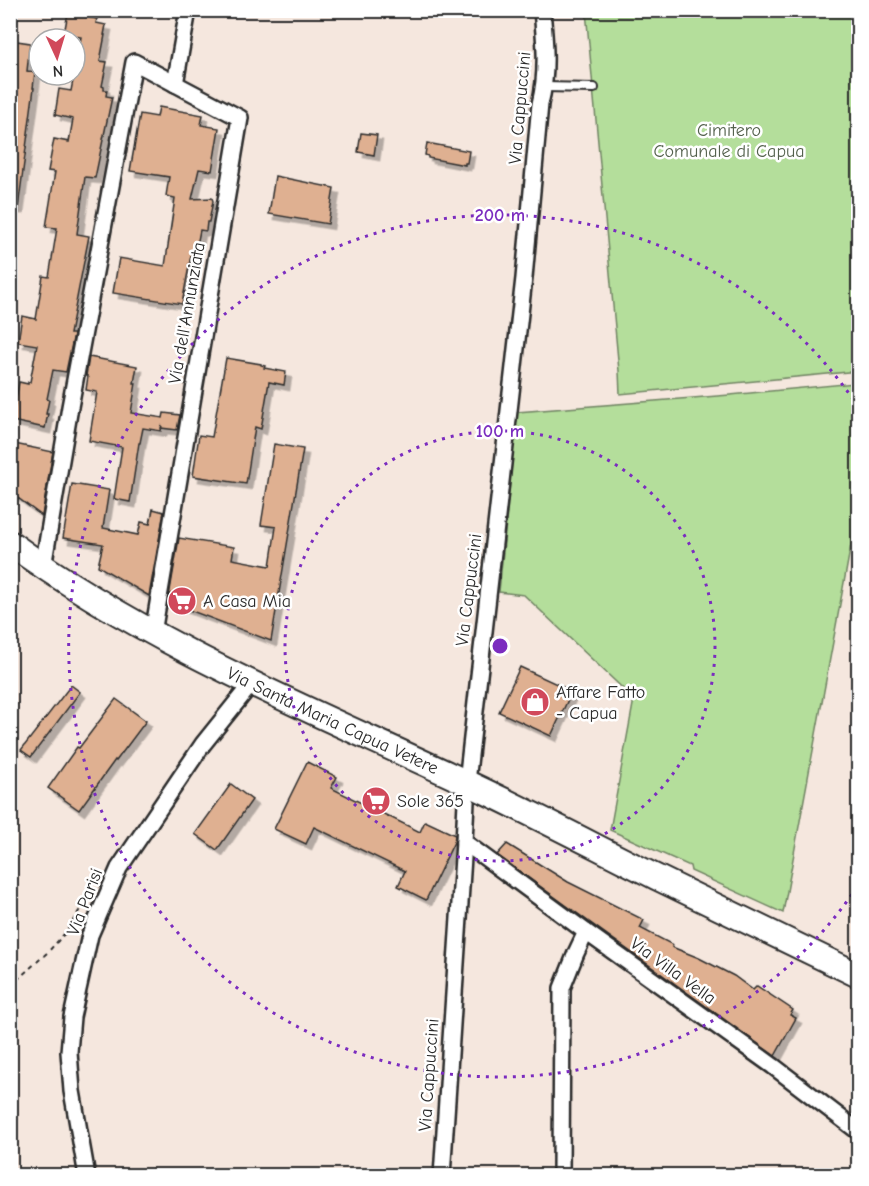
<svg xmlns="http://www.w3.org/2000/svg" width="869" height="1186" font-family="'Comic Neue',sans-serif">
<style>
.green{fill:#b4de9b;stroke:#708463;stroke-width:1.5}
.building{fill:#dfb091;stroke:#2b2b2b;stroke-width:1.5;filter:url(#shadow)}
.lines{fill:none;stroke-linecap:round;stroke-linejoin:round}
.service-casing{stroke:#2b2b2b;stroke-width:12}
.minor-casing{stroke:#2b2b2b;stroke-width:20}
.primary-casing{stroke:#2b2b2b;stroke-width:28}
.path{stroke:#2b2b2b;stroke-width:2;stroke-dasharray:4.5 4.5;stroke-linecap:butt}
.service{stroke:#fff;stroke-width:8}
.minor{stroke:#fff;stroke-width:15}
.primary{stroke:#fff;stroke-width:24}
.ring{fill:none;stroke:#7b2cbf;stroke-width:3;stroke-dasharray:3 6}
.labels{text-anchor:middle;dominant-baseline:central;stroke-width:5;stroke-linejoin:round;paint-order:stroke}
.street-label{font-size:18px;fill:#2b2b2b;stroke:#fff}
.park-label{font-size:18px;fill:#54614d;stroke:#fff}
.poi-label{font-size:18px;fill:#2b2b2b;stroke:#fff;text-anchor:start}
.centre{fill:#7b2cbf;stroke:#fff;stroke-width:3}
.ring-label{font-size:18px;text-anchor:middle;font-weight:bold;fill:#7b2cbf;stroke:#fff;stroke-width:5;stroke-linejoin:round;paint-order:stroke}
</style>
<defs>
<filter id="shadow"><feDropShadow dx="5.5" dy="5.5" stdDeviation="0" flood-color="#0004"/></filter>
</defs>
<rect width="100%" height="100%" fill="#f5e7de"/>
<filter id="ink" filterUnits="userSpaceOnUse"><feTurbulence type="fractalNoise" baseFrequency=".0167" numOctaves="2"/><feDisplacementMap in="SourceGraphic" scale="12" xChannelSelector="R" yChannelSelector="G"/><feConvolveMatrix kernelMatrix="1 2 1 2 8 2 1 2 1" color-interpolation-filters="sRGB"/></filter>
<g filter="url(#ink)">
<g class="green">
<polygon points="586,11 858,11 858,371 620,394 619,371"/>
<polygon points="855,383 856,389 858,389 858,502 854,504 857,512 783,913 691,871 690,866 610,830 634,699 524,595 499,592 517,412 730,395"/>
</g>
<g class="building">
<polygon points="68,13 97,19 96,23 106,25 104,35 105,35 100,61 107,62 102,86 104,87 104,90 107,90 106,96 112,97 95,178 85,177 77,234 89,236 70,334 74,334 66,372 53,370 47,399 49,400 46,414 48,414 45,428 12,421 19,382 28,384 28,382 30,382 37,345 18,342 22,316 36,319 43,276 49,277 57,228 46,227 55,172 48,171 54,139 69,142 73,119 55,115 59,89 71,91 74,75 75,75 75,68 81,37 64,34"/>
<polygon points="17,41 30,43 27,71 35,72 33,88 34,88 18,208 10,208 10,68 14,69"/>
<polygon points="159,107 203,115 201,125 219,128 212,171 199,169 192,199 212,198 213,201 209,222 207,222 206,231 200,230 196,251 192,250 182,304 113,293 119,258 165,266 175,198 166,196 169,177 130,171 140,114 157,117"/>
<polygon points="361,133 377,135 374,155 358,152"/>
<polygon points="427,143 469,151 467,163 465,163 465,165 428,158 428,156 425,155"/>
<polygon points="275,176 334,188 328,224 269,214"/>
<polygon points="89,357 137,366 134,383 136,383 131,413 163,418 164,413 180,415 177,430 161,428 162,425 161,431 143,428 140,443 139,443 130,502 114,499 122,447 89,441 97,392 86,390 88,376 86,376"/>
<polygon points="226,358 261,364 261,365 265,366 264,368 286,372 284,385 269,382 261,429 255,427 246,484 193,476 199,435 212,437"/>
<polygon points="10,443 53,452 42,516 10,492"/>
<polygon points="274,444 303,449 271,641 168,602 179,538 234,547 232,559 270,566 276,527 261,525"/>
<polygon points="72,484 109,490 103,528 138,535 141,522 150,524 153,509 164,512 149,596 98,566 103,544 63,538"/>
<polygon points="520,667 572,691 551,736 499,712"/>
<polygon points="71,685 80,692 31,757 21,750"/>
<polygon points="116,699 146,721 116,761 115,760 79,810 48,788 77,747 79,748"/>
<polygon points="307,762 337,777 331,788 420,832 425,821 455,835 454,842 426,900 398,886 405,871 314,827 306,844 274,829"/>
<polygon points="231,784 252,800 217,850 195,834"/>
<polygon points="507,844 568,882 644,920 640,928 673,945 672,947 699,958 734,976 753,990 757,986 793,1010 790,1015 796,1018 775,1056 592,924 497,855"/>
</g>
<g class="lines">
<g class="service-casing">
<polyline id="service" points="544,87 594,88"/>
</g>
<g class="minor-casing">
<g id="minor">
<polyline points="175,84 188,10"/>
<polyline points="43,567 70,407 134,62 240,118 153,633"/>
<polyline points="464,842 586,932 773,1066 858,1131"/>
<polyline points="87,1176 72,1091 69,1052 72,1017 90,935 119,868 203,744 252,683"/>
<path d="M442,1176L464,842L467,782L524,278L540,104C548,73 545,42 542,10"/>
<polyline points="561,1176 562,988 576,953 586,932"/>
</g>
</g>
<g class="primary-casing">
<g id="primary">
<path id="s1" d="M10,543C148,644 309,709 463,781C528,811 592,845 656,877C723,910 791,942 858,975"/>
</g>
</g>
<polyline class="path" points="10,986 47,953 66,932 84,903 89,901"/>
<use href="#service" class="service"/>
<use href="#minor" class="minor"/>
<use href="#primary" class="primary"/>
</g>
</g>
<g class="ring">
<circle cx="500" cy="646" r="215"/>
<path d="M857 887A431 431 0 1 1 857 405"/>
</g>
<defs>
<g id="supermarket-disc" transform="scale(1.5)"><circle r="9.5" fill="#d1495b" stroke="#fff"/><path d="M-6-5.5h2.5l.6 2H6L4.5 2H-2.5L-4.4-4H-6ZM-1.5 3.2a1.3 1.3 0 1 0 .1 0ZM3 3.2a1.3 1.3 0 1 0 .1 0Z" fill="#fff"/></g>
<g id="shop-disc" transform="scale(1.5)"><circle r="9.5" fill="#d1495b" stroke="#fff"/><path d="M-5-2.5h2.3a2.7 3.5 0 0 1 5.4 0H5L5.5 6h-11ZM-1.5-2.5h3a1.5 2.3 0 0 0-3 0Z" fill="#fff"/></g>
</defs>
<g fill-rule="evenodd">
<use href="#supermarket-disc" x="182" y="601"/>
<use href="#shop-disc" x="535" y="702"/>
<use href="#supermarket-disc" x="376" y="801"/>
</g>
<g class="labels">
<g class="street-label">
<text transform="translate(520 108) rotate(-85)">Via Cappuccini</text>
<text transform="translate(187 313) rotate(-80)">Via dell'Annunziata</text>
<text transform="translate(469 590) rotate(-83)">Via Cappuccini</text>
<text stroke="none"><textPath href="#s1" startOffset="369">Via Santa Maria Capua Vetere</textPath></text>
<text transform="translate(85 902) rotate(-69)">Via Parisi</text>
<text transform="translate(673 971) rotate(36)">Via Villa Vella</text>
<text transform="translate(429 1075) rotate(-86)">Via Cappuccini</text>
</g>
<g class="park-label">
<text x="729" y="130">Cimitero<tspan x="729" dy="21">Comunale di Capua</tspan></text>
</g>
<g class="poi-label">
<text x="203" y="601">A Casa Mia</text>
<text x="556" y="692">Affare Fatto<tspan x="556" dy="21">- Capua</tspan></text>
<text x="397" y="801">Sole 365</text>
</g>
</g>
<circle cx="500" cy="646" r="9" class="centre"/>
<g class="ring-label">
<text x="500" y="221">200 m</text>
<text x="500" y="437">100 m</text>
</g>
<rect width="869" height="1186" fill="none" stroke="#fff" stroke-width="36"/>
<rect x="18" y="18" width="833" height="1150" fill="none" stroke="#2b2b2b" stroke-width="2" filter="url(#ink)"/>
<g transform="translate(57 57) rotate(176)"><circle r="28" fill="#ffffff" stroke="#aaaaaa" stroke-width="1.5"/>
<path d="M0-4.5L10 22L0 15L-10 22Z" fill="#d1495b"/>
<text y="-9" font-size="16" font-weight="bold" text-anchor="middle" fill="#2b2b2b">N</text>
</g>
</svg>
